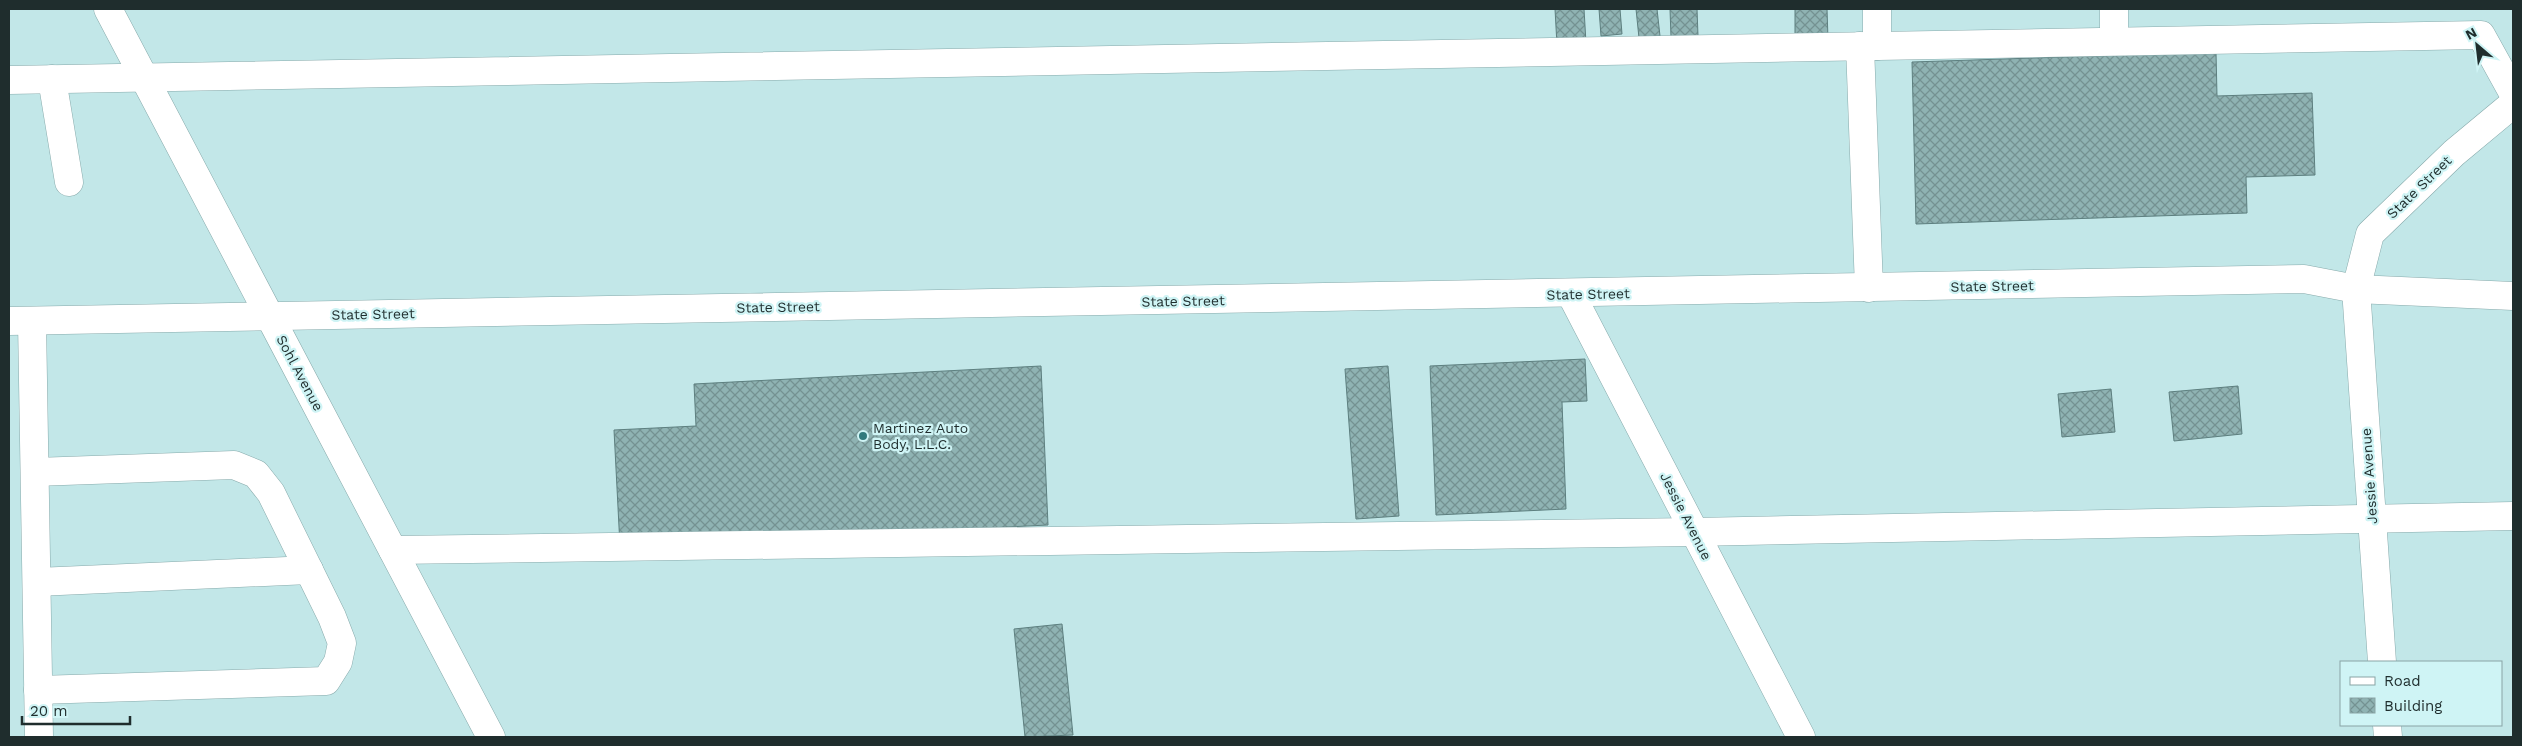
<svg xmlns="http://www.w3.org/2000/svg" width="2522" height="746" font-family="'Work Sans',sans-serif">
<style>
.building{fill:url(#building-cross-hatch);stroke:#5d7f7f}
.lines{fill:none;stroke-linecap:round;stroke-linejoin:round}
.minor-casing{stroke:#87aaab;stroke-width:29}
.minor{stroke:#fff;stroke-width:28}
.poi-dot{fill:#317a7d;stroke:#cff4f5;stroke-width:2}
.labels{text-anchor:middle;dominant-baseline:central;stroke-width:4.5;stroke-linejoin:round;paint-order:stroke}
.street-label{font-size:14px;fill:#1f2d2d;stroke:#cff4f5}
.poi-label{font-size:14px;fill:#1f2d2d;stroke:#cff4f5;text-anchor:start}
</style>
<defs>
<pattern id="building-cross-hatch" width="8" height="8" patternUnits="userSpaceOnUse" patternTransform="scale(1.25)"><rect width="8" height="8" fill="#8fb3b3"/><path d="M0 0l8 8M0 8l8-8" fill="none" stroke="#749292"/></pattern>
</defs>
<rect width="100%" height="100%" fill="#c2e7e8"/>
<g class="building">
<polygon points="1555,9 1584,9 1586,43 1557,45"/>
<polygon points="1599,9 1620,9 1622,34 1601,36"/>
<polygon points="1636,9 1657,9 1660,36 1639,38"/>
<polygon points="1670,9 1697,9 1698,36 1671,37"/>
<polygon points="1795,9 1827,9 1828,39 1795,40"/>
<polygon points="2216,52 2217,96 2312,93 2315,175 2246,177 2247,213 1916,224 1912,62"/>
<polygon points="1585,359 1587,401 1562,402 1566,509 1436,515 1430,366"/>
<polygon points="1041,366 1048,525 620,546 614,430 696,426 694,384"/>
<polygon points="1388,366 1399,516 1356,519 1345,369"/>
<polygon points="2238,386 2242,434 2174,441 2169,392"/>
<polygon points="2111,389 2115,432 2062,437 2058,394"/>
<polygon points="1062,624 1073,735 1025,737 1014,629"/>
</g>
<g class="lines">
<g class="minor-casing">
<g id="minor">
<polyline points="108,9 491,737"/>
<polyline points="1877,9 1877,46"/>
<polyline points="2114,9 2114,41"/>
<polyline points="1860,46 1869,288"/>
<polyline points="52,79 69,182"/>
<polyline points="9,80 2481,35 2513,93"/>
<polyline points="1571,294 1801,737"/>
<polyline points="9,321 2304,279 2356,289 2513,296"/>
<polyline points="32,321 39,737"/>
<polyline points="35,472 234,465 256,474 271,493 332,617 342,643 338,662 326,681 38,690"/>
<polyline points="393,550 1694,532 2513,516"/>
<polyline points="37,582 309,570"/>
<polyline points="2382,662 2356,289 2370,234 2454,153 2513,104"/>
<polyline points="2387,725 2388,737"/>
</g>
</g>
<use href="#minor" class="minor"/>
</g>
<circle class="poi-dot" cx="863" cy="436" r="5"/>
<g class="labels">
<g class="street-label">
<text transform="translate(2419 187) rotate(-44)">State Street</text>
<text transform="translate(1992 286) rotate(-1)">State Street</text>
<text transform="translate(1588 294) rotate(-1)">State Street</text>
<text transform="translate(1183 301) rotate(-1)">State Street</text>
<text transform="translate(778 307) rotate(-1)">State Street</text>
<text transform="translate(373 314) rotate(-1)">State Street</text>
<text transform="translate(300 373) rotate(62)">Sohl Avenue</text>
<text transform="translate(2369 476) rotate(-94)">Jessie Avenue</text>
<text transform="translate(1686 516) rotate(63)">Jessie Avenue</text>
</g>
<g class="poi-label">
<text x="873" y="428">Martinez Auto<tspan x="873" dy="16">Body, L.L.C.</tspan></text>
</g>
</g>
<rect width="2522" height="746" fill="none" stroke="#1f2d2d" stroke-width="20"/>
<rect x="2340" y="661" width="162" height="65" fill="#cff4f5" stroke="#89a4a5"/>
<rect x="2350" y="677" width="25" height="8" fill="#ffffff" stroke="#89a4a5"/>
<text x="2384" y="686" font-size="15" fill="#1f2d2d">Road</text>
<rect x="2350" y="698" width="25" height="15" fill="url(#building-cross-hatch)" stroke="#89a4a5"/>
<text x="2384" y="711" font-size="15" fill="#1f2d2d">Building</text>
<g transform="translate(2477 45) rotate(332)" stroke="#cff4f5" stroke-width="4" paint-order="stroke">
<path d="M0-4L9 19L0 12L-9 19Z" fill="#1f2d2d"/>
<text y="-8" font-size="14" font-weight="bold" text-anchor="middle" fill="#1f2d2d">N</text>
</g>
<path d="M22 716v8h108v-8" fill="none" stroke="#1f2d2d" stroke-width="2.5"/>
<text x="30" y="716" font-size="15" fill="#1f2d2d" stroke="#cff4f5" stroke-width="4" paint-order="stroke">20 m</text>
</svg>
